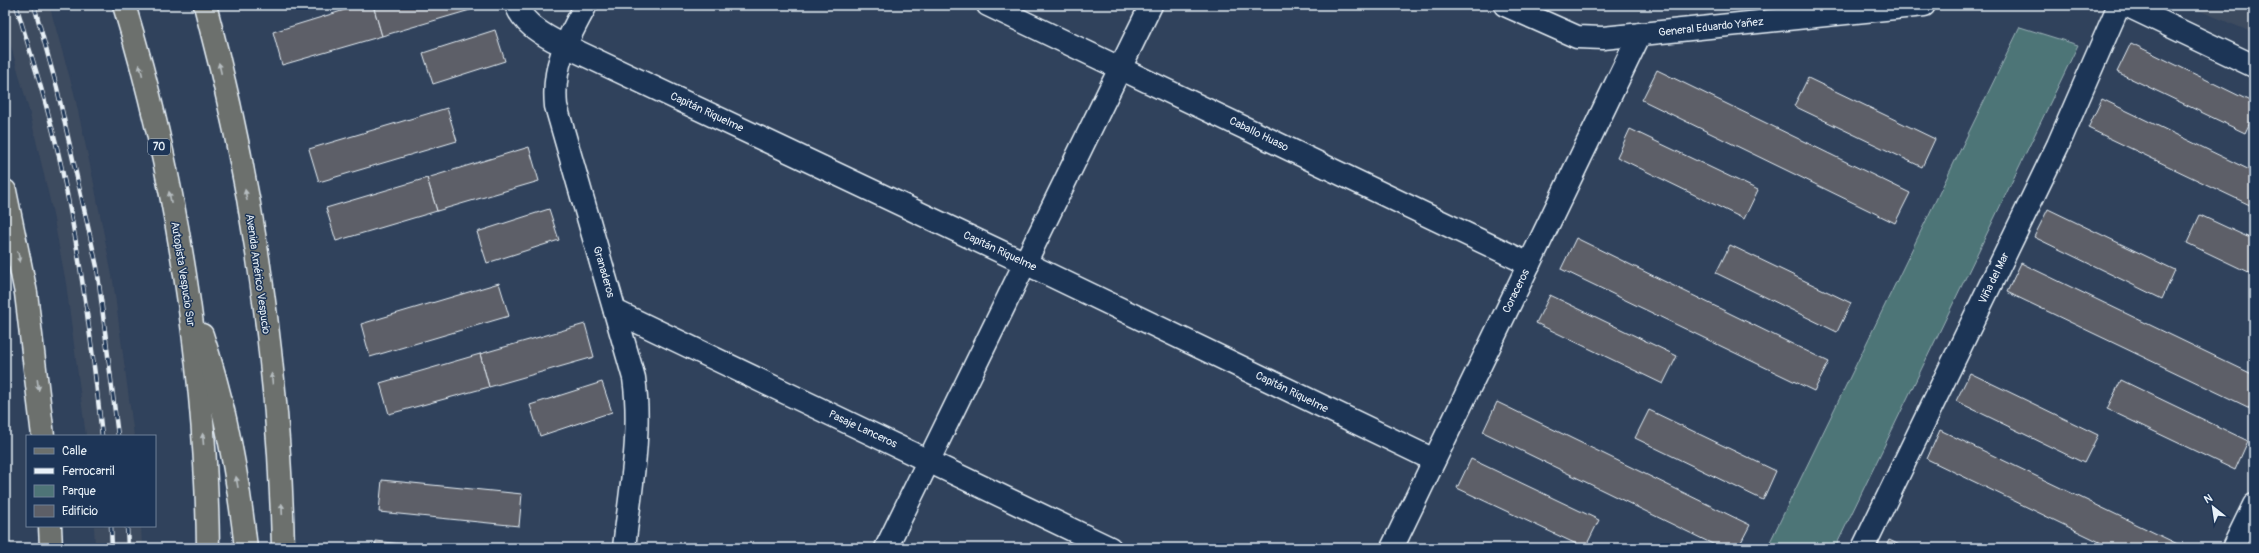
<svg xmlns="http://www.w3.org/2000/svg" width="2259" height="553" font-family="Pangolin,sans-serif">
<style>
.built{fill:#3e4b5f}
.green{fill:#4e7477;stroke:#9bb2b8}
.building{fill:#5d5f67;stroke:#e8f1f8}
.lines{fill:none;stroke-linecap:round;stroke-linejoin:round}
.minor-casing{stroke:#e8f1f8;stroke-width:25}
.major-casing{stroke:#e8f1f8;stroke-width:25}
.highway-casing{stroke:#e8f1f8;stroke-width:25}
.path{stroke:#e8f1f8;stroke-width:2.5;stroke-dasharray:1 3;stroke-linecap:butt}
.minor{stroke:#1d3557;stroke-width:22}
.major{stroke:#6c706d;stroke-width:22}
.highway{stroke:#6c706d;stroke-width:22}
.rail-casing{stroke:#e8f1f8;stroke-width:4.5}
.rail{stroke:#1d3557;stroke-width:3;stroke-dasharray:9;stroke-linecap:butt}
.oneway{fill:#b6bdc0}
.labels{text-anchor:middle;dominant-baseline:central;stroke-width:3;stroke-linejoin:round;paint-order:stroke}
.shield{fill:#1d3557;stroke:#abb9c8;stroke-width:1}
.shield-label{font-size:10px;font-weight:bold;fill:#e8f1f8}
.street-label{font-size:11px;fill:#e8f1f8;stroke:#1d3557}
</style>
<rect width="100%" height="100%" fill="#30425c"/>
<filter id="ink" filterUnits="userSpaceOnUse"><feTurbulence type="fractalNoise" baseFrequency=".025" numOctaves="2"/><feDisplacementMap in="SourceGraphic" scale="8" xChannelSelector="R" yChannelSelector="G"/><feConvolveMatrix kernelMatrix="1 2 1 2 8 2 1 2 1" color-interpolation-filters="sRGB"/></filter>
<g filter="url(#ink)">
<g class="built">
<polygon points="5,5 50,5 50,8 74,93 93,179 113,281 134,436 86,436 66,283 52,209 29,110 5,25"/>
<polygon points="2186,5 2254,5 2254,33"/>
<polygon points="94,526 141,526 142,548 95,548"/>
</g>
<polygon class="green" points="2020,27 2078,45 1835,548 1767,548"/>
<g class="building">
<polygon points="361,5 373,5 382,36 282,65 273,32"/>
<polygon points="373,5 487,5 382,36"/>
<polygon points="495,30 505,61 433,84 423,53"/>
<polygon points="2131,43 2254,103 2254,114 2245,133 2117,72"/>
<polygon points="1657,70 1910,193 1895,223 1642,100"/>
<polygon points="1808,78 1935,139 1922,167 1794,106"/>
<polygon points="2102,99 2254,172 2254,207 2088,128"/>
<polygon points="447,108 457,141 319,182 309,149"/>
<polygon points="1630,129 1758,190 1744,219 1617,157"/>
<polygon points="529,147 539,181 437,211 427,178"/>
<polygon points="427,178 437,211 336,241 326,208"/>
<polygon points="549,209 559,240 487,263 477,232"/>
<polygon points="2048,209 2175,270 2162,299 2034,237"/>
<polygon points="2200,215 2254,240 2254,275 2187,243"/>
<polygon points="1576,238 1829,362 1814,391 1561,269"/>
<polygon points="1730,245 1851,303 1837,332 1716,273"/>
<polygon points="2021,263 2254,375 2254,410 2007,292"/>
<polygon points="499,283 509,316 370,357 361,324"/>
<polygon points="1550,295 1677,356 1663,384 1536,323"/>
<polygon points="585,324 594,357 489,387 480,354"/>
<polygon points="480,354 489,387 389,414 380,383"/>
<polygon points="1970,373 2098,435 2084,463 1956,401"/>
<polygon points="2121,380 2248,441 2235,470 2107,409"/>
<polygon points="602,382 612,412 540,436 530,405"/>
<polygon points="1497,402 1750,525 1738,548 1721,548 1483,432"/>
<polygon points="1649,410 1776,471 1763,500 1635,438"/>
<polygon points="1940,430 2186,548 2112,548 1927,459"/>
<polygon points="1471,459 1599,520 1585,548 1457,488"/>
<polygon points="382,480 522,494 519,526 379,512"/>
<polygon points="1889,540 1906,548 1885,548"/>
<polygon points="376,541 436,548 375,548"/>
</g>
<g class="lines">
<g class="minor-casing">
<g id="minor">
<path d="M516,5C523,22 538,32 553,40L1025,263L1434,460"/>
<path d="M586,5C567,40 552,65 556,106L634,378C642,434 630,492 624,548"/>
<polyline points="988,5 1529,264"/>
<polyline points="1505,5 1577,37 1603,38 1924,5"/>
<polyline points="2126,5 2254,66"/>
<polyline points="615,311 1110,548"/>
<polyline points="886,548 1151,5"/>
<polyline points="1392,548 1640,34"/>
<polyline points="1863,548 2058,145 2119,5"/>
<polyline points="2233,548 2254,505"/>
</g>
</g>
<g class="major-casing">
<path id="major" d="M205,5C252,181 279,366 283,548"/>
</g>
<g class="highway-casing">
<g id="highway">
<path d="M124,5C176,176 206,369 208,548"/>
<polyline points="5,191 26,293 43,436"/>
<path d="M202,335C225,404 238,476 246,548"/>
<polyline points="50,526 51,548"/>
</g>
</g>
<polyline class="path" points="1581,5 1596,7"/>
<use href="#minor" class="minor"/>
<use href="#major" class="major"/>
<use href="#highway" class="highway"/>
<g class="rail-casing">
<g id="rail">
<path d="M16,5C34,64 53,123 65,184C82,267 93,351 102,436"/>
<polyline points="34,5 57,88 97,267 118,436"/>
<polyline points="111,526 112,548"/>
<polyline points="127,526 128,548"/>
</g>
</g>
<use href="#rail" class="rail"/>
</g>
<defs><path id="oneway-solid" d="M-6-.8H1V-3.2L6.5 0L1 3.2V.8H-6Z"/></defs>
<g class="oneway">
<use href="#oneway-solid" transform="translate(220 68) rotate(-103)"/>
<use href="#oneway-solid" transform="translate(141 70) rotate(-104)"/>
<use href="#oneway-solid" transform="translate(246 195) rotate(-100)"/>
<use href="#oneway-solid" transform="translate(170 197) rotate(-101)"/>
<use href="#oneway-solid" transform="translate(19 257) rotate(79)"/>
<use href="#oneway-solid" transform="translate(272 379) rotate(-96)"/>
<use href="#oneway-solid" transform="translate(38 385) rotate(83)"/>
<use href="#oneway-solid" transform="translate(203 439) rotate(-95)"/>
<use href="#oneway-solid" transform="translate(237 482) rotate(-100)"/>
<use href="#oneway-solid" transform="translate(282 509) rotate(-93)"/>
</g>
</g>
<g class="labels">
<rect class="shield" x="148" y="139" width="22" height="16" rx="3"/>
<g class="shield-label">
<text x="159" y="147">70</text>
</g>
<g class="street-label">
<text transform="translate(1711 27) rotate(-6)">General Eduardo Yañez</text>
<text transform="translate(707 112) rotate(25)">Capitán Riquelme</text>
<text transform="translate(1259 134) rotate(26)">Caballo Huaso</text>
<text transform="translate(1000 251) rotate(25)">Capitán Riquelme</text>
<text transform="translate(604 272) rotate(74)">Granaderos</text>
<text transform="translate(183 274) rotate(81)">Autopista Vespucio Sur</text>
<text transform="translate(258 274) rotate(82)">Avenida Américo Vespucio</text>
<text transform="translate(1994 278) rotate(-64)">Viña del Mar</text>
<text transform="translate(1516 291) rotate(-64)">Coraceros</text>
<text transform="translate(1292 392) rotate(26)">Capitán Riquelme</text>
<text transform="translate(863 429) rotate(25)">Pasaje Lanceros</text>
</g>
</g>
<rect width="2259" height="553" fill="none" stroke="#1d3557" stroke-width="20"/>
<rect x="10" y="10" width="2239" height="533" fill="none" stroke="#e8f1f8" stroke-width="1.5" filter="url(#ink)"/>
<rect x="26" y="435" width="130" height="92" fill="#1d3557" stroke="#6e8097"/>
<rect x="34" y="448" width="20" height="6" fill="#6c706d" stroke="#6e8097"/>
<text x="62" y="455" font-size="12" fill="#e8f1f8">Calle</text>
<rect x="34" y="468" width="20" height="6" fill="#e8f1f8" stroke="#6e8097"/>
<text x="62" y="475" font-size="12" fill="#e8f1f8">Ferrocarril</text>
<rect x="34" y="485" width="20" height="12" fill="#4e7477" stroke="#6e8097"/>
<text x="62" y="495" font-size="12" fill="#e8f1f8">Parque</text>
<rect x="34" y="505" width="20" height="12" fill="#5d5f67" stroke="#6e8097"/>
<text x="62" y="515" font-size="12" fill="#e8f1f8">Edificio</text>
<g transform="translate(2213 507) rotate(330)" stroke="#1d3557" stroke-width="3" paint-order="stroke">
<path d="M0-3L7 15L0 10L-7 15Z" fill="#e8f1f8"/>
<text y="-6" font-size="11" font-weight="bold" text-anchor="middle" fill="#e8f1f8">N</text>
</g>
</svg>
